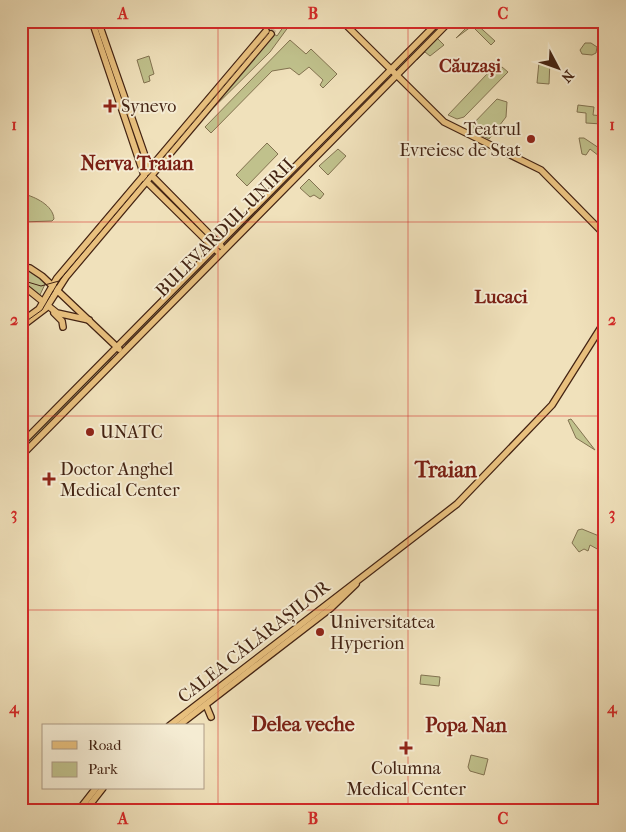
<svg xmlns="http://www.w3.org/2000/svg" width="626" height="832" font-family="'IM FELL French Canon',serif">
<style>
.green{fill:#c0c18c;stroke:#827250}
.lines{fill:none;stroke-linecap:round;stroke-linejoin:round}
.major-tunnel{stroke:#cdbb99;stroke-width:5.5;stroke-dasharray:5.5 3;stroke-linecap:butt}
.major-casing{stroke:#432313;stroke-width:8}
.major{stroke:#e8c07e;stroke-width:5.5}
.tram{stroke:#432313;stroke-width:1}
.grid{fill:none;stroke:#d62828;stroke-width:1;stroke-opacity:0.55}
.poi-dot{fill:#8f2418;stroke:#f5ecd3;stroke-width:2}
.labels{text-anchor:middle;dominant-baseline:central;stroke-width:4;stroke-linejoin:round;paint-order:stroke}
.poi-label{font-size:18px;fill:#432313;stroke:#f5ecd3;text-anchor:start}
.street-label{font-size:18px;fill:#432313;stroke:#f5ecd3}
.neighbourhood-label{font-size:19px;font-weight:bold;fill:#7a1f14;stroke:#f5ecd3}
.quarter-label{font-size:20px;font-weight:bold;fill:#7a1f14;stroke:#f5ecd3}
.district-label{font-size:22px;font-weight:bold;fill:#7a1f14;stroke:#f5ecd3}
.neatline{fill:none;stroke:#d62828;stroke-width:2}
.grid-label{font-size:16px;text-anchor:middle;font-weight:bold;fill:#d62828}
</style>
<rect width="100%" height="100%" fill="#f0e1bb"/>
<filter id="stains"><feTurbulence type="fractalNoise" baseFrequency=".004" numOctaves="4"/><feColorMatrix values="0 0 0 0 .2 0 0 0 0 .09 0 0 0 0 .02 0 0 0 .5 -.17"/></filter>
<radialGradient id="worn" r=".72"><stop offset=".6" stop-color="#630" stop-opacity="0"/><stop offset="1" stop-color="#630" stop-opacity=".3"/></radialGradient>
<g class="green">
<polygon points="473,21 495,41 491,45 472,26 456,38"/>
<polygon points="286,23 289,26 270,52 199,122 274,34 277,36"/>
<polygon points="437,38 444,45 430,56 425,52 417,60"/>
<polygon points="290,40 306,54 311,49 337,74 323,88 320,85 323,80 309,67 299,75 290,68 272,71 211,133 205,127"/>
<polygon points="585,43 591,43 597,47 596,53 592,55 582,54 580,50"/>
<polygon points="149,56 154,74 149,76 150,81 144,83 137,60"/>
<polygon points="550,60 549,84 537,83 539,62"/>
<polygon points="502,67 508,72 464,117 457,119 448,115 487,74"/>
<polygon points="388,77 371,97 328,140 327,138"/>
<polygon points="497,99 507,102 506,117 489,139 471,130 470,127"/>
<polygon points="578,105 594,107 593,115 603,116 602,124 586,123 586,113 577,112"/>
<polygon points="579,138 584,138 602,150 599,156 590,149 586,155 582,154"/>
<polygon points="267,143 278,154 247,186 236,175"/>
<polygon points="338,149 346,156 328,175 319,166"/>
<polygon points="291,175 292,178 226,243"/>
<polygon points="309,179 324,194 320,199 314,195 310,197 300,188"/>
<path d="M21,190L24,194C35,197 53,205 54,219L52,221L21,222Z"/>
<polygon points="212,254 193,278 125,345 135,332"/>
<polygon points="26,271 31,271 46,282 39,297 21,280 21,273"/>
<polygon points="114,354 104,369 21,452 21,446"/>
<polygon points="571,419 595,450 576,438 568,420"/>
<polygon points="582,529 604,538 599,550 590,545 588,551 584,549 579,552 572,543 578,530"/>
<polygon points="421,675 440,677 439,686 420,684"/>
<polygon points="471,755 488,759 484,775 470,771 468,767"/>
</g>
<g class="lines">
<g class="major-tunnel">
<polyline points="266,31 273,21"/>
<polyline points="271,34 280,21"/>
</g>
<g class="major-casing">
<g id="major">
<polyline points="92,21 146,181 217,251"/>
<polyline points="98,21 152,176 221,246"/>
<polyline points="342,21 444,122 541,170 605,235"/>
<polyline points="21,267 30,268 42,276 119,349"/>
<polyline points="21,284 57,313 89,320"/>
<polyline points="54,313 62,321 63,327"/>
<polyline points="21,322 39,309 57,278 266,31"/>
<polyline points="21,327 46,308 66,277 271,34"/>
<polyline points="21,444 439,21"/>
<polyline points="21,456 450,21"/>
<polyline points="206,705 211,717"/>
<polyline points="169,726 457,504 552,405 605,321"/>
<polyline points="178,726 331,608 356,584"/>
<polyline points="78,811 96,788"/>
<polyline points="85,811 103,788"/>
<polyline points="603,811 605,807"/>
</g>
</g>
<use href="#major" class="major"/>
<g class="tram">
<polyline points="21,280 41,286 59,281"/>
<polyline points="21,325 42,310 59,281 269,33"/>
</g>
</g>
<path class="grid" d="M218,21V811M408,21V811M21,222H605M21,416H605M21,610H605"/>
<g class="poi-dot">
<path d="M107.5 98.5h5v5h5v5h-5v5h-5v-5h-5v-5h5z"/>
<circle cx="531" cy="139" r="5"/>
<circle cx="90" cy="432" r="5"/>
<path d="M46.5 471.5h5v5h5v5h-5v5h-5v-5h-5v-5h5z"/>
<circle cx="320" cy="632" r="5"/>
<path d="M403.5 740.5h5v5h5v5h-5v5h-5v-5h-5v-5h5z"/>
</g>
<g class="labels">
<g class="poi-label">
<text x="121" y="106">Synevo</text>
<text x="521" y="129" text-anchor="end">Teatrul<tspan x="521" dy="21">Evreiesc de Stat</tspan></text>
<text x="100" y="432">UNATC</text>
<text x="60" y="469">Doctor Anghel<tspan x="60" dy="21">Medical Center</tspan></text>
<text x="330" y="622">Universitatea<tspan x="330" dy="21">Hyperion</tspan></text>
<text x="406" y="768" text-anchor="middle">Columna<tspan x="406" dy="21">Medical Center</tspan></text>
</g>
<g class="street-label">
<text transform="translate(225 228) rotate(-45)">BULEVARDUL UNIRII</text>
<text transform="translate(254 642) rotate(-38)">CALEA CĂLĂRAȘILOR</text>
</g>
<g class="neighbourhood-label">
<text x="470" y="66">Căuzași</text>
<text x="501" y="297">Lucaci</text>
</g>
<g class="quarter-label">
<text x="137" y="163">Nerva Traian</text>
<text x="303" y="724">Delea veche</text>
<text x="466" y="725">Popa Nan</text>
</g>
<g class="district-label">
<text x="446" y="470">Traian</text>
</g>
</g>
<rect width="626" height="832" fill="none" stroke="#f0e1bb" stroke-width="55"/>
<rect x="42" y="724" width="162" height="65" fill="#f5ecd3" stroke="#ae9c86"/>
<rect x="52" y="741" width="25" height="8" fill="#e8c07e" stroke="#ae9c86"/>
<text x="88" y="750" font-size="15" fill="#432313">Road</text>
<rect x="52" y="762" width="25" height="15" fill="#c0c18c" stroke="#ae9c86"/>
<text x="88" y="774" font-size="15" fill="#432313">Park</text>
<g transform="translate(558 68) rotate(131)" stroke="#f5ecd3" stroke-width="4" paint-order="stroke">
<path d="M0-4L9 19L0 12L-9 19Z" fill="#432313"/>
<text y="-8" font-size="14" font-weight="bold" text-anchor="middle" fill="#432313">N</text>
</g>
<rect x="28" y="28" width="570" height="776" class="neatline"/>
<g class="grid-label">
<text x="123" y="19">A</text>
<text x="313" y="19">B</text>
<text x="503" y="19">C</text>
<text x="14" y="130">1</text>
<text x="612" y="130">1</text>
<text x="14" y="325">2</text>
<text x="612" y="325">2</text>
<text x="14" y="519">3</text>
<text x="612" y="519">3</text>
<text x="14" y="713">4</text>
<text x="612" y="713">4</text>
<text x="123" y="824">A</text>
<text x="313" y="824">B</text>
<text x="503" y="824">C</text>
</g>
<rect width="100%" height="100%" filter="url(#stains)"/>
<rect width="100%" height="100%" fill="url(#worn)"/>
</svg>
